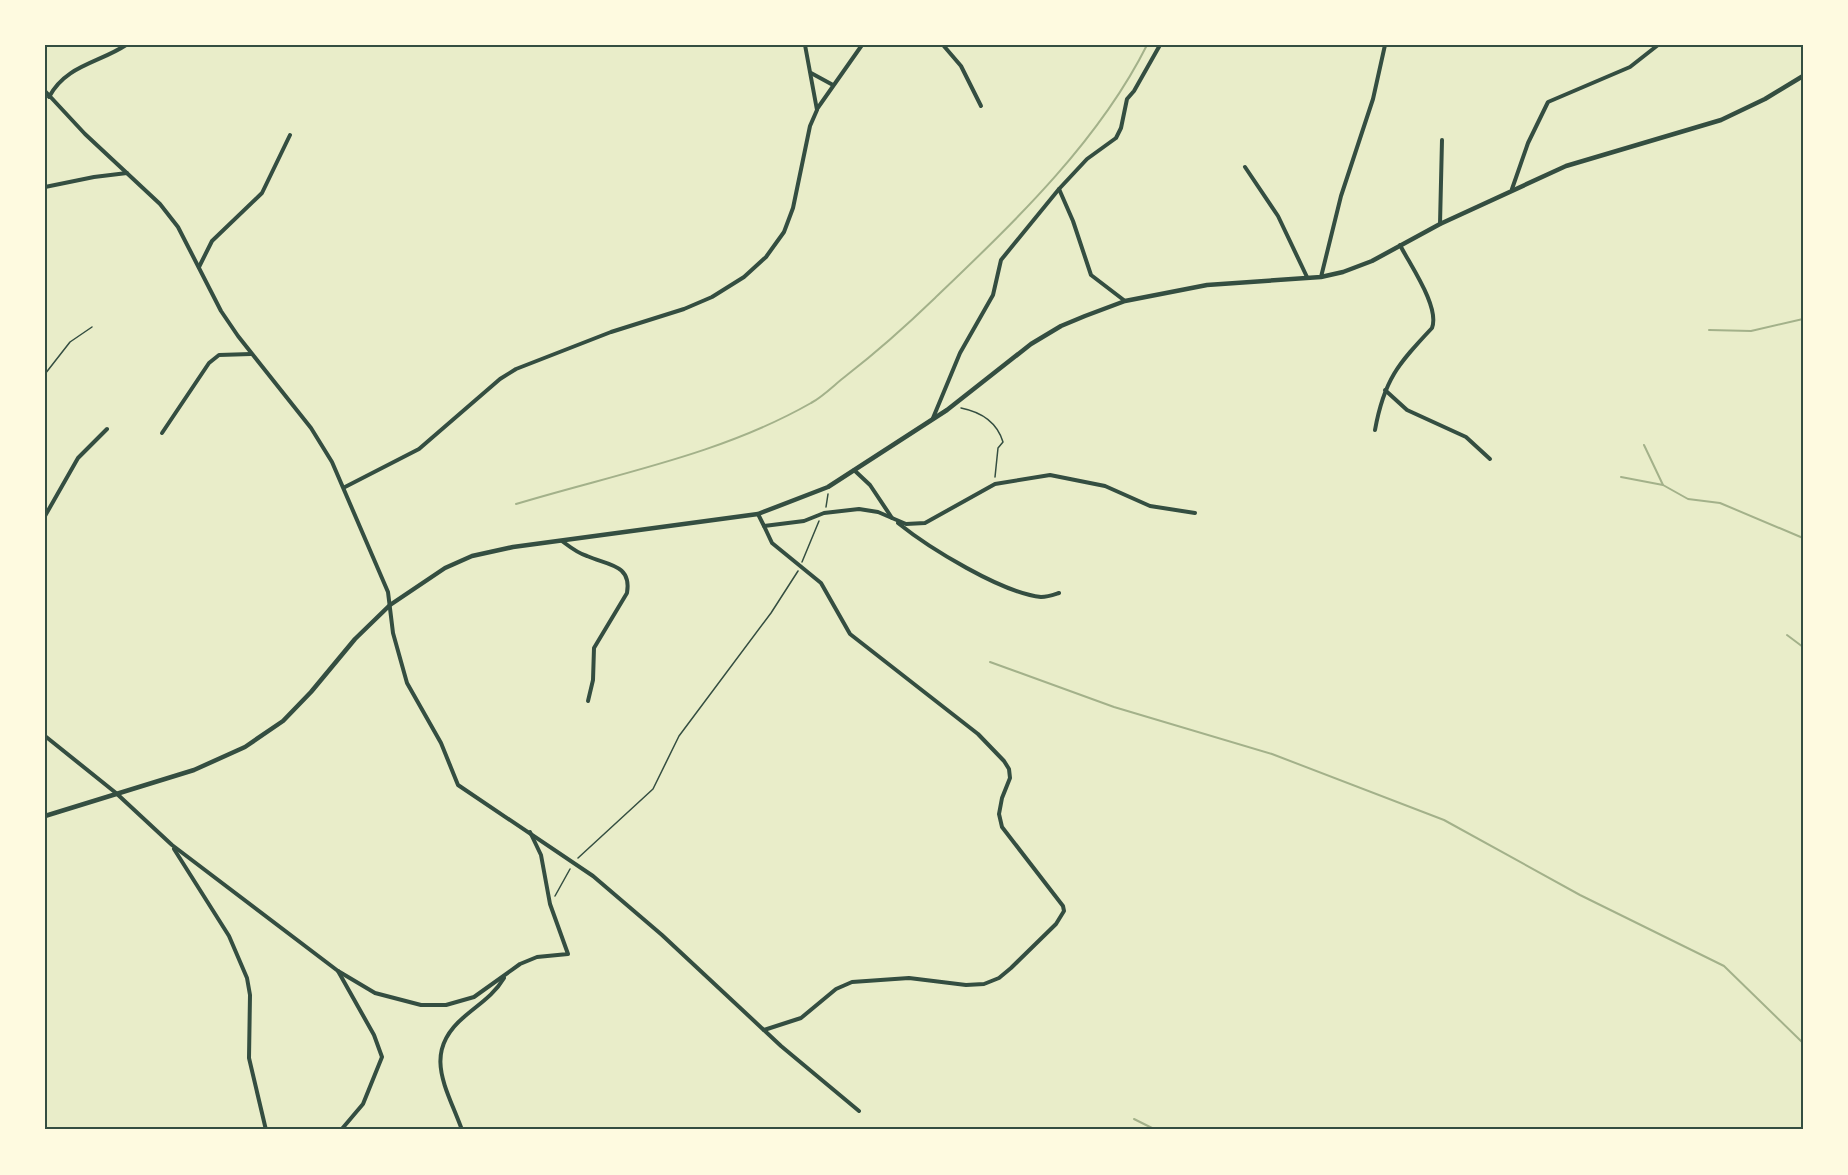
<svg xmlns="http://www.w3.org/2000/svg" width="1848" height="1175" font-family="Quicksand,sans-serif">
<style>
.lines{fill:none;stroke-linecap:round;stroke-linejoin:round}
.stream{stroke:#a3b18a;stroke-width:2}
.path{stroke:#344e41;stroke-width:1.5}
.minor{stroke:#344e41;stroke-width:4}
.tertiary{stroke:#344e41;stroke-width:4.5}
.neatline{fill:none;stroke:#344e41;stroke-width:2}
</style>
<rect width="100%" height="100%" fill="#e9edc9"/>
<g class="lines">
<g class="stream">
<polyline points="1709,330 1751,331 1803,319"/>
<polyline points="1644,445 1663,485 1688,499 1720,503 1803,538"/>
<polyline points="1621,477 1663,485"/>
<path d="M516,504C615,474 720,455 811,403C824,396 835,384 847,375C878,351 907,325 935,298C1013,223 1098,143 1147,45"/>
<polyline points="1787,635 1803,647"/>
<polyline points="990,662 1114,707 1272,754 1444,820 1580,895 1724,966 1803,1043"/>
<polyline points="1134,1119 1156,1130"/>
</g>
<g class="path">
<polyline points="45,374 70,342 92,327"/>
<path d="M961,408C981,412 997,422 1003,442L998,448L995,477"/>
<polyline points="826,507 828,494"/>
<polyline points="802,562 819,521"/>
<polyline points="578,858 653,789 679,736 771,613 798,571"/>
<polyline points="555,896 570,869"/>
</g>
<g class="minor">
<polyline points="943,45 961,66 981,106"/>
<polyline points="811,73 833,85"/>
<polyline points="45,91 85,134 160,204 178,227 221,311 238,336 311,428 332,462 388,592 393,633 407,683 441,743 458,785 593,876 662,935 781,1046 859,1111"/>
<path d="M49,97C66,65 99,63 126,45"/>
<polyline points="817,109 862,45"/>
<polyline points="1245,167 1278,216 1307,277"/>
<polyline points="45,187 94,177 127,173"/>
<polyline points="1059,189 1073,221 1091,275 1125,301"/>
<polyline points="1512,189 1528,143 1548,102 1630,67 1658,45"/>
<polyline points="1440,224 1442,140"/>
<polyline points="199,267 212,241 262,193 290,135"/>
<polyline points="1321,277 1341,196 1373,99 1385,45"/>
<polyline points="1385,390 1407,410 1466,437 1490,459"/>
<polyline points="933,418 960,353 993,295 1001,260 1059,189 1087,159 1116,138 1121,128 1127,99 1134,91 1160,45"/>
<path d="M1375,430C1384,380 1398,364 1432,328C1440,307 1410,265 1400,245"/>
<polyline points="162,433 209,363 219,355 251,354"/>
<polyline points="854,470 870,485 892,518"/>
<polyline points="345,487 419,449 500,379 516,369 611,332 684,309 712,297 744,277 766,257 784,232 793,208 810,126 817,110 805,45"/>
<polyline points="758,514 764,526 804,521 824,513 859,509 878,512 906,524 925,523 995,484 1050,475 1105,486 1150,506 1195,513"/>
<polyline points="45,516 78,458 107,429"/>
<path d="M898,523C929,548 1002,593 1041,597C1048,597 1053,595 1059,593"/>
<path d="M562,541C570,547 577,553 587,556C607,565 632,564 627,593L594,648L593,680L588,701"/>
<polyline points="45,736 116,793 172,845 338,971 375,993 421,1005 446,1005 474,997 520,964 537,957 568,954 550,904 541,855 530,832"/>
<polyline points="174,849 229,936 247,978 250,995 249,1058 266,1130"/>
<polyline points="338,971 374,1035 382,1057 363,1104 341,1130"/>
<polyline points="764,1030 801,1018 836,989 852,982 909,978 966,985 984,984 999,978 1011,968 1056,924 1064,911 1063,906 1002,827 999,814 1002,798 1010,778 1009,769 1004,761 978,734 850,634 821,583 772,543 764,526"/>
<path d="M462,1130C447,1088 421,1053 464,1017C479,1004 494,995 504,978"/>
</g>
<polyline class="tertiary" points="45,816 194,770 245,747 283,721 311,692 355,639 390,605 445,568 472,556 513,547 758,514 828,487 947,410 1031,344 1061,326 1085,316 1125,301 1207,285 1321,277 1343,272 1372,261 1440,224 1566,166 1721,120 1765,99 1803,76"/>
</g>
<rect width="1848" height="1175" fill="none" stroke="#fefae0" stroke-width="93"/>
<rect x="46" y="46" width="1756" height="1082" class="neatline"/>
</svg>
